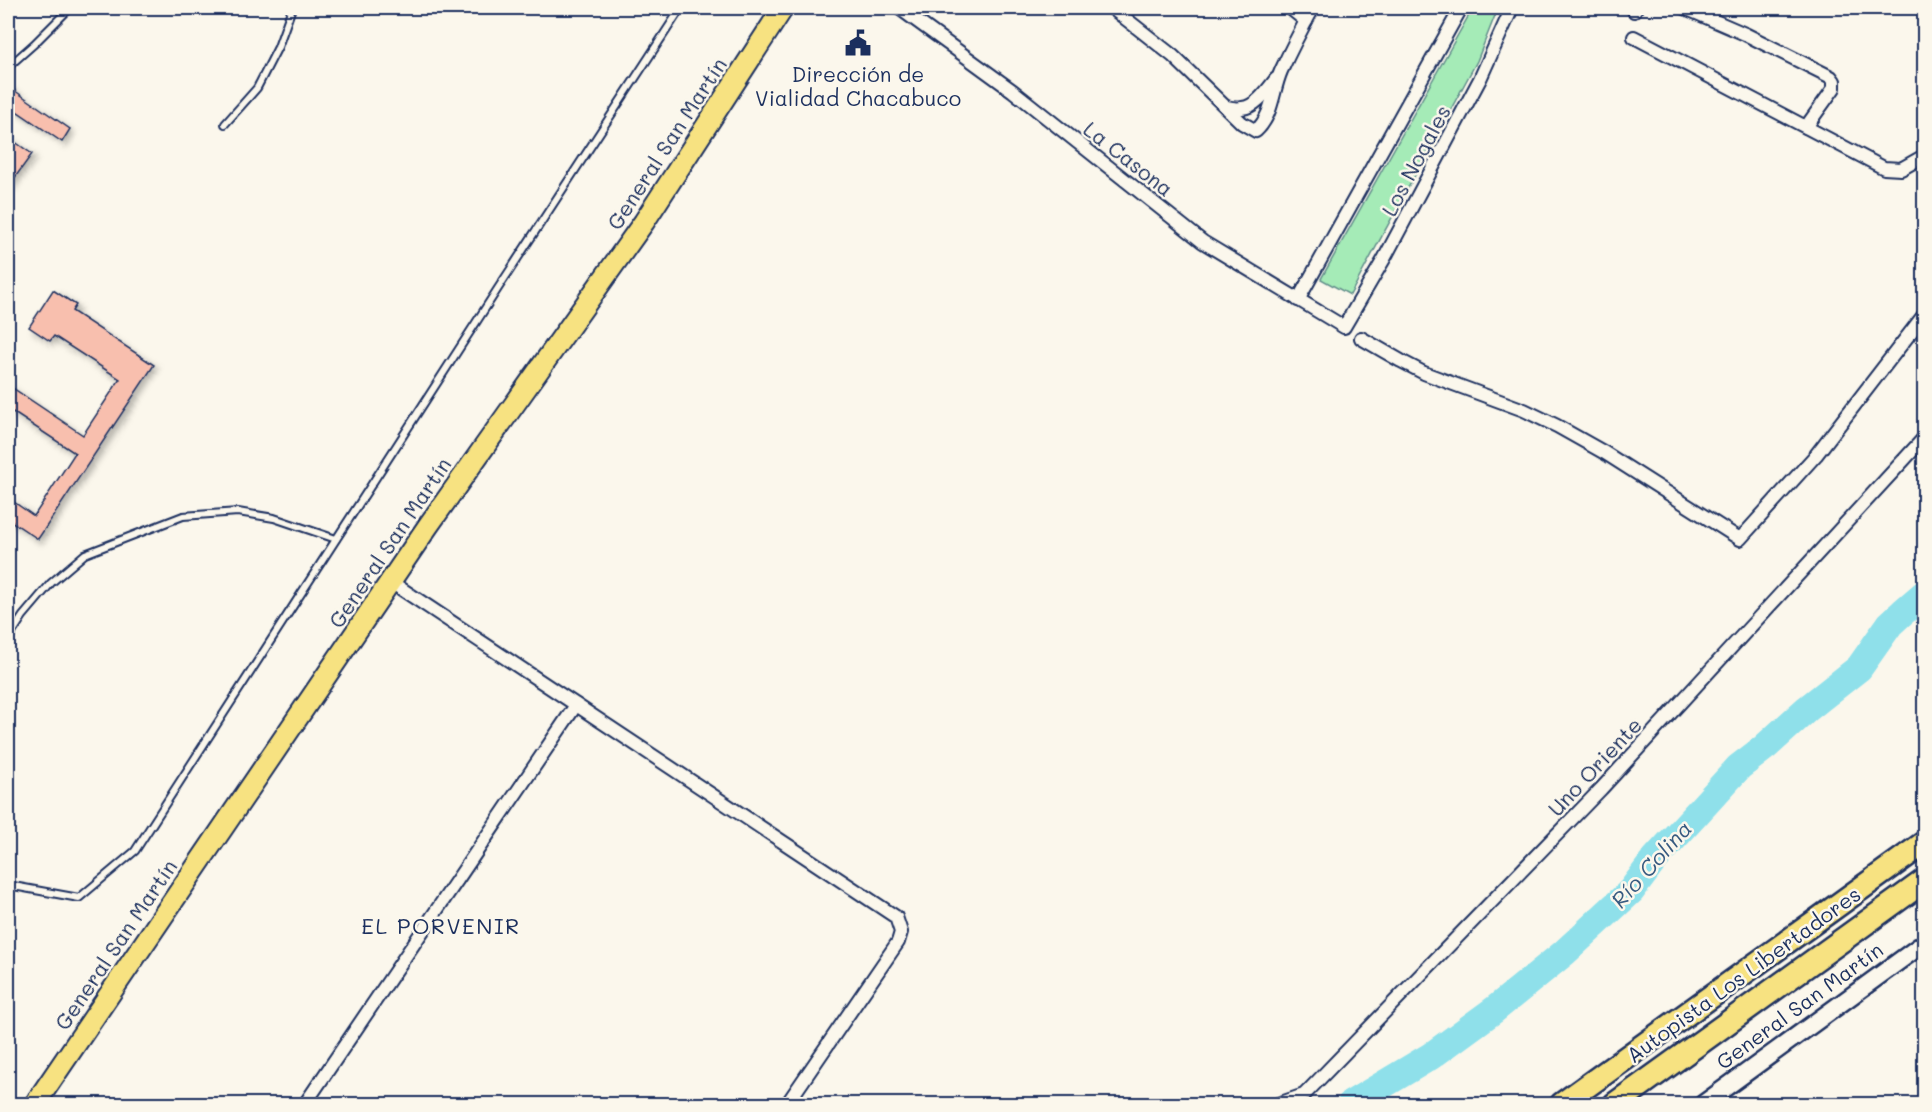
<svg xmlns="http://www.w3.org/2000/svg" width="1932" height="1112" font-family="Mali,sans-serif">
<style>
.green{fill:#a5ebb7;stroke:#608d8a;stroke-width:1.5}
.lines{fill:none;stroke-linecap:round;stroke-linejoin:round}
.river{stroke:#8fe0ea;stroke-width:28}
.building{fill:#f8bfae;stroke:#1b2f5e;stroke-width:1.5;filter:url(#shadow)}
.lane-casing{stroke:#1b2f5e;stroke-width:10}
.street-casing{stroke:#1b2f5e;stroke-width:16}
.secondary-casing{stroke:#1b2f5e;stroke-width:21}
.primary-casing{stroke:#1b2f5e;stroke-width:24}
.highway-casing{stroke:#1b2f5e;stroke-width:27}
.lane{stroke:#fbf7ec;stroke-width:6}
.street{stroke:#fbf7ec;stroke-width:12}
.secondary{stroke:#fbf7ec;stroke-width:16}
.primary{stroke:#f7e281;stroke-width:20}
.highway{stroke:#f7e281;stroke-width:22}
.labels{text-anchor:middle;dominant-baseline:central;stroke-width:5;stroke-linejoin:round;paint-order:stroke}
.poi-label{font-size:21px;fill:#1b2f5e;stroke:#fbf7ec}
.street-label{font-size:21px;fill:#1b2f5e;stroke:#fbf7ec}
.water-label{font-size:22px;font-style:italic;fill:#385b81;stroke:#fbf7ec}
.neighbourhood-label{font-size:22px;letter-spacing:1.5px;fill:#1b2f5e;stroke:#fbf7ec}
</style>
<defs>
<filter id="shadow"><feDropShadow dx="4" dy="4" stdDeviation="3" flood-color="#0004"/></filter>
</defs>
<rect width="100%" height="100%" fill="#fbf7ec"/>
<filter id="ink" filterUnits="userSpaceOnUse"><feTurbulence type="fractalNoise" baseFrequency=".0167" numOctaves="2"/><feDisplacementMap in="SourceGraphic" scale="12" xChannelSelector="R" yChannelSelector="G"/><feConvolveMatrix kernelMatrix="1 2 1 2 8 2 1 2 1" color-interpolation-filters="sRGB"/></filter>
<g filter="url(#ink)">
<polygon class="green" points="1473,8 1498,8 1477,61 1350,295 1321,279"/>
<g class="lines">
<polyline class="river" points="1351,1104 1431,1056 1494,1010 1564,953 1631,891 1655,859 1739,767 1765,747 1807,709 1859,668 1890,624 1903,612 1924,594"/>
</g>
<g class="building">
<polygon points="8,86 70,129 62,142 8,105"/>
<polygon points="8,137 32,154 8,187"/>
<polygon points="53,290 76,305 72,311 154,365 38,539 8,519 8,498 34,516 75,453 8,409 8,385 83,435 120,379 54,336 50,341 29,327"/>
</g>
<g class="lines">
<g class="lane-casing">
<g id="lane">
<polyline points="8,67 34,44 70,8"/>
<polyline points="225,124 257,88 278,47 292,8"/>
<polyline points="8,639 23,616 51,583 85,554 183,516 238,512 274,518 336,539"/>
<polyline points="8,885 79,898 135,851 497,290 681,8"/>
</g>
</g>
<g class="street-casing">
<g id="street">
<polyline points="899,8 1013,91 1203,242 1344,327 1384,259 1480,79 1512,8"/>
<path d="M1112,8L1173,56L1242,123L1256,131C1273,115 1272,92 1281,71C1291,49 1302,28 1313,8"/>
<polyline points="1290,8 1306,21"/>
<polyline points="1685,8 1745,34 1831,77 1834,81 1834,88 1806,127"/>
<polyline points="1634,11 1636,8"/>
<polyline points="1634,37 1884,168 1901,169 1924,156"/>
<path d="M1226,107C1231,108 1237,109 1242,108C1256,107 1268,89 1276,79"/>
<polyline points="1298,300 1461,8"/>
<polyline points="1361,338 1401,361 1424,373 1524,410 1557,426 1605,453 1740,539 1816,455 1924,315"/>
<polyline points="391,582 896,917 901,932 898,942 787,1104"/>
<polyline points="305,1104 576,705"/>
<polyline points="1278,1104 1304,1095 1601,789 1924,438"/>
</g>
</g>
<g class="secondary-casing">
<polyline id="secondary" points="1703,1104 1924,943"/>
</g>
<g class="primary-casing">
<polyline id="primary" points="35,1104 428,526 644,222 783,8"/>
</g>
<g class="highway-casing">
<g id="highway">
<polyline points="1562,1104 1924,843"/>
<polyline points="1615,1104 1924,881"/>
</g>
</g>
<use href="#lane" class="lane"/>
<use href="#street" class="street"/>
<use href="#secondary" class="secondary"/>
<use href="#primary" class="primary"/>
<use href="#highway" class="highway"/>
</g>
</g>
<defs>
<g id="civic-bare" transform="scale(2.07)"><path d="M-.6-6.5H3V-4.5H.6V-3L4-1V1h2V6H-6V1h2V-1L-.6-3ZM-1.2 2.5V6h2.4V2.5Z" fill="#1b2f5e" stroke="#fbf7ec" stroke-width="2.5" paint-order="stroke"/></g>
</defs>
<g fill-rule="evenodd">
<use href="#civic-bare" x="858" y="43"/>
</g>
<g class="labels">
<g class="poi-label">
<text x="858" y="73">Dirección de<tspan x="858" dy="24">Vialidad Chacabuco</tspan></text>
</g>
<g class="street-label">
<text transform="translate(666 143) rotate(-57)">General San Martín</text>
<text transform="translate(1129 158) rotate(38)">La Casona</text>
<text transform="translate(1415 160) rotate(-62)">Los Nogales</text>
<text transform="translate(389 542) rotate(-56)">General San Martín</text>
<text transform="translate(1594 766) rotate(-47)">Uno Oriente</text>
<text transform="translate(115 944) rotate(-56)">General San Martín</text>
<text transform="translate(1743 974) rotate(-36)">Autopista Los Libertadores</text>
<text transform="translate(1799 1005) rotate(-36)">General San Martín</text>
</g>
<g class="water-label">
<text transform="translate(1651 864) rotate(-48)">Río Colina</text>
</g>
<g class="neighbourhood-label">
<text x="441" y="925">EL PORVENIR</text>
</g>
</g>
<rect width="1932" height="1112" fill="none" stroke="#fbf7ec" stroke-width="30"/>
<rect x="15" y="15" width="1902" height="1082" fill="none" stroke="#1b2f5e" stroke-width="2" filter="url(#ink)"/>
</svg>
